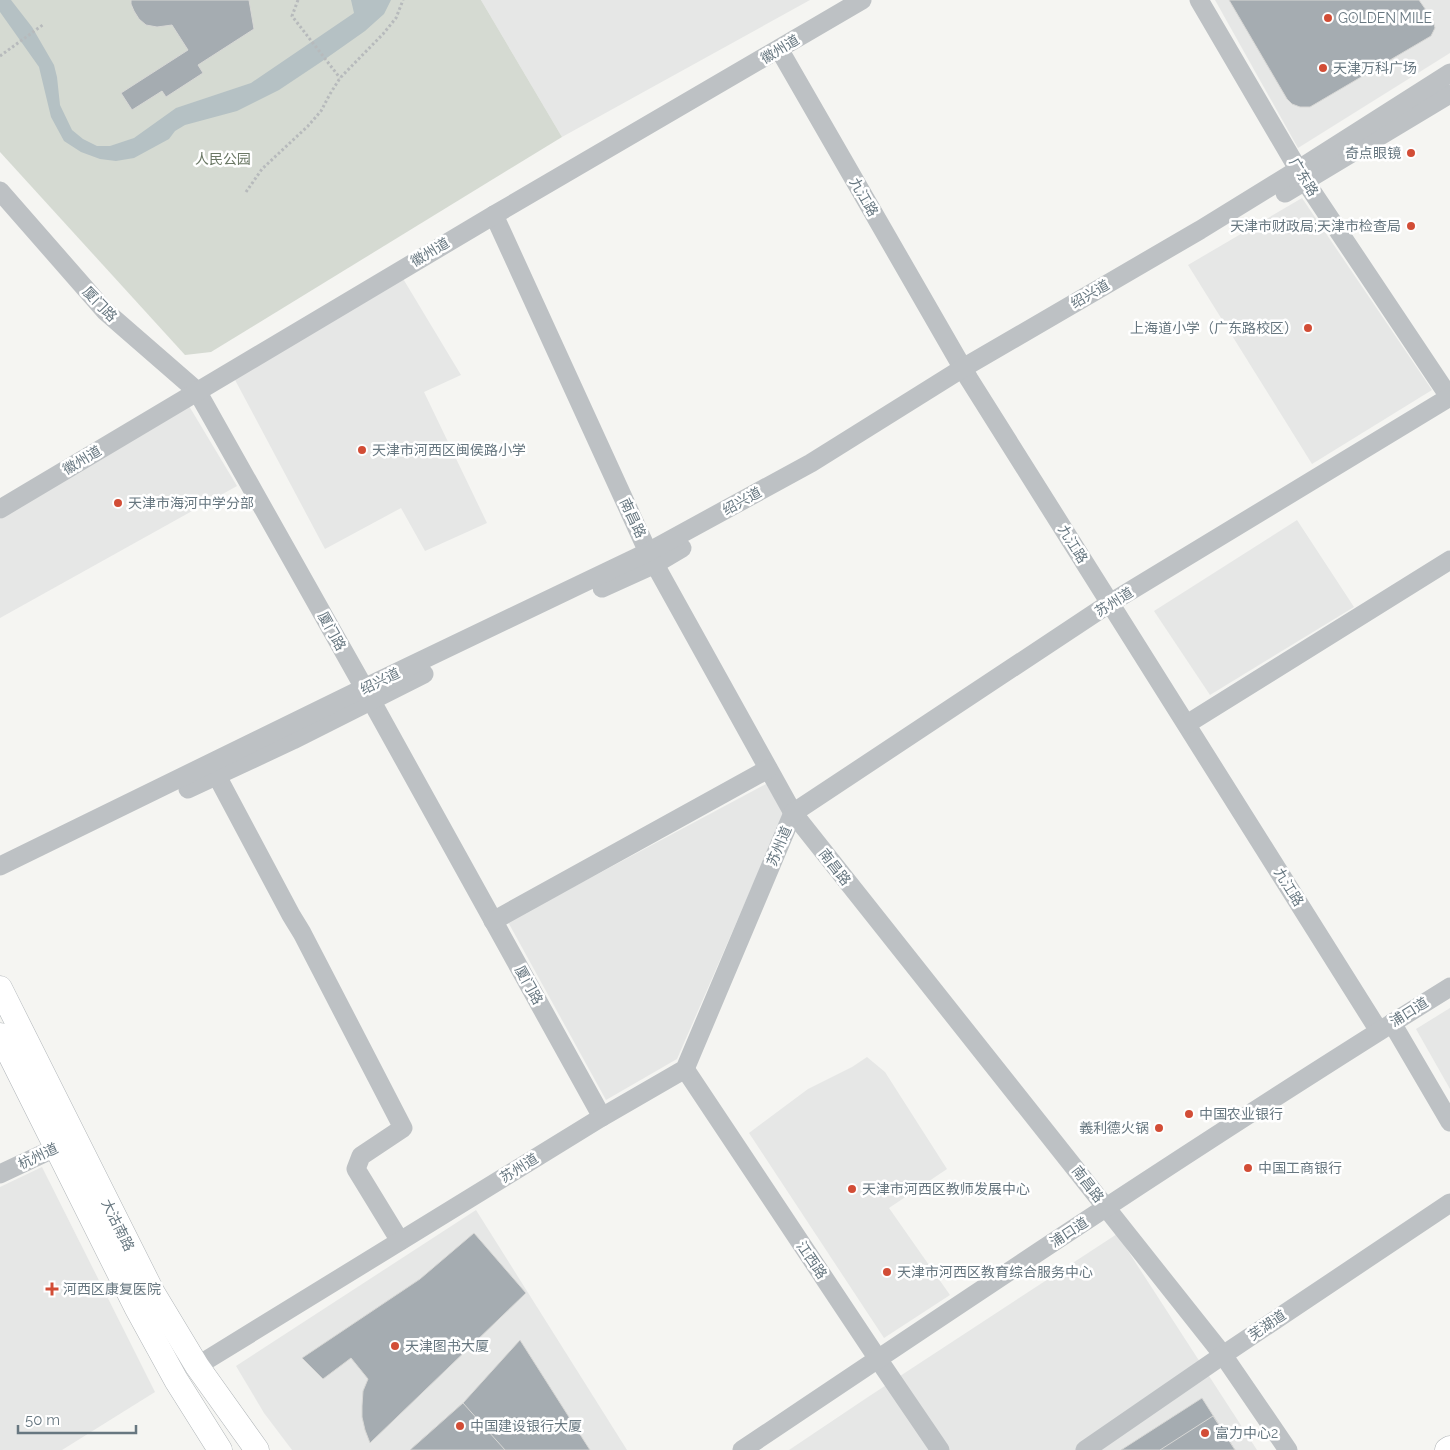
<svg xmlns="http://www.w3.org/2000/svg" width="1450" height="1450" font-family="Raleway,'Noto Sans SC',sans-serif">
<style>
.built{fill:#e6e7e6}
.green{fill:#d5dad2}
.water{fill:#b5c1c4}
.building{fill:#a5acb1;stroke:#d7d7d5}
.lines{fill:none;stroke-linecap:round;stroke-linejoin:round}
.major-casing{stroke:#b0b5b8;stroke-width:25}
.path{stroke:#b7babc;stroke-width:3;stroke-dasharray:2.5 2.5;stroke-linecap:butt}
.minor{stroke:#bdc1c4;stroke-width:19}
.major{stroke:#fff;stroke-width:24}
.poi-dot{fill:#d24d36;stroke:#fff;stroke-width:2}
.labels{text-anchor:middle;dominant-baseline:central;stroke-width:5;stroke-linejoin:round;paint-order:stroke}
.poi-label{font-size:14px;fill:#677780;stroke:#fff;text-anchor:start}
.street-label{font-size:14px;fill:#677780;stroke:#fff}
.park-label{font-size:14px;fill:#6b7865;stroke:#fff}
</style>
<rect width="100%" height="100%" fill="#f5f5f2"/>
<g class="built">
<polygon points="481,0 810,0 562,137"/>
<polygon points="1215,0 1450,0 1450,53 1298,148"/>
<polygon points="1302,198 1432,390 1312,464 1188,265"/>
<polygon points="402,277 461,375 424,392 487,523 425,551 401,508 325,549 234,378"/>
<polygon points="189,406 237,486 0,618 0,519"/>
<polygon points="1297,520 1354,607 1210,695 1154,611"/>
<polygon points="766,784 784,813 677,1059 606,1100 508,922"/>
<polygon points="1450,1008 1450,1089 1416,1029"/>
<polygon points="867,1057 885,1072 947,1169 889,1208 950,1295 884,1338 749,1133 808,1089 852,1067"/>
<polygon points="42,1167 155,1392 62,1450 0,1450 0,1187"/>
<polygon points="476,1210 627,1450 292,1450 264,1413 236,1366"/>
<polygon points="1117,1234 1257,1450 789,1450 868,1397"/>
</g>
<polygon class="green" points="0,0 481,0 562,137 211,352 185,355 0,152"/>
<polygon class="water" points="0,0 11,0 32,27 54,65 57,77 60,105 72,130 83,139 97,146 110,146 134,138 176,108 251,83 354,13 351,0 391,0 384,14 365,31 321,62 279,90 237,111 185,125 175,131 169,139 134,158 116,161 100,159 81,152 64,141 51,117 39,67 0,12"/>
<g class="building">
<polygon points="131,0 249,0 254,29 198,65 203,73 166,97 162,91 132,110 121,93 188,50 172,25 157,27 146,25 139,19 134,11 131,4"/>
<polygon points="1229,0 1419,0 1433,20 1435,28 1431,36 1310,107 1300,107 1292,104 1287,99"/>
<polygon points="474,1233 526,1293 370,1443 365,1430 362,1417 362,1406 363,1391 368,1379 351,1358 323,1379 302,1358 420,1279"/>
<polygon points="520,1340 590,1450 410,1450 463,1403"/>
<polygon points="1202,1398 1235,1450 1121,1450"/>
<polygon points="463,1403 505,1450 410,1450"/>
<polygon points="1213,1416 1235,1450 1160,1450"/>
</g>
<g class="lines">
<g class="major-casing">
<g id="major">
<polyline points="0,988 153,1293 197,1366 257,1450"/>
<polyline points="0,1035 136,1307 176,1380 220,1450"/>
<polyline points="1447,1450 1450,1448"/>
</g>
</g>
<g class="path">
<polyline points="298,0 292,16 340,78"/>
<polyline points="0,56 44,24"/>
<polyline points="246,192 262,169 308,126 321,111 330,94 340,78 383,34 396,18 403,0"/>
</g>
<g class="minor">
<polyline points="1199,0 1305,181 1450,398"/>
<polyline points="779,49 969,379 1379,1031"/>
<polyline points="0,191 105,311 197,391 371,700 602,1117"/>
<polyline points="1285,193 1450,94"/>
<polyline points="494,215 648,552 793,813 1223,1355 1288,1450"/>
<polyline points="0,509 494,215 862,0"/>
<polyline points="602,588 655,564 682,548"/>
<polyline points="1187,724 1450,560"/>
<polyline points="217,776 291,915 302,933 403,1128 361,1156 356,1169 400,1241"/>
<polyline points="188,789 293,740 424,674"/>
<polyline points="0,866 364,688 648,552 811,463 963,368 1200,230 1299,169 1450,73"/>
<polyline points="493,921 768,769"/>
<polyline points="1392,1023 1450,1122"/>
<polyline points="685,1069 878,1359 940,1450"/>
<polyline points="0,1174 68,1142"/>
<polyline points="197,1366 602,1117 685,1069 793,813 1110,603 1450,397"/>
<path d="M742,1450C976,1293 1210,1136 1450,987"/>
<polyline points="1085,1450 1223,1355 1450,1203"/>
</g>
<use href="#major" class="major"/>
</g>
<g class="poi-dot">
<circle cx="1328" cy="18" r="5"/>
<circle cx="1323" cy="68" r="5"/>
<circle cx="1411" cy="153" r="5"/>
<circle cx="1411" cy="226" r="5"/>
<circle cx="1308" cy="328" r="5"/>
<circle cx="362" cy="450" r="5"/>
<circle cx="118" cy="503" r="5"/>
<circle cx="1189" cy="1114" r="5"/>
<circle cx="1159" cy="1128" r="5"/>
<circle cx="1248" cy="1168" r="5"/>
<circle cx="852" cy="1189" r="5"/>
<circle cx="887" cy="1272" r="5"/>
<path d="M49.5 1281.5h5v5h5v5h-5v5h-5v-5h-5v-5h5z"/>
<circle cx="395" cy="1346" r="5"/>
<circle cx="460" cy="1426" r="5"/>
<circle cx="1205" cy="1433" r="5"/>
</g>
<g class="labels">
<g class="poi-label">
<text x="1338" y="18">GOLDEN MILE</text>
<text x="1333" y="68">天津万科广场</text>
<text x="1401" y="153" text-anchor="end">奇点眼镜</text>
<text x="1401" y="226" text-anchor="end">天津市财政局;天津市检查局</text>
<text x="1298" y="328" text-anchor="end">上海道小学（广东路校区）</text>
<text x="372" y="450">天津市河西区闽侯路小学</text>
<text x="128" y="503">天津市海河中学分部</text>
<text x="1199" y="1114">中国农业银行</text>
<text x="1149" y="1128" text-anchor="end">義利德火锅</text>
<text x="1258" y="1168">中国工商银行</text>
<text x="862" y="1189">天津市河西区教师发展中心</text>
<text x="897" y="1272">天津市河西区教育综合服务中心</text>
<text x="63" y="1289">河西区康复医院</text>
<text x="405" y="1346">天津图书大厦</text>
<text x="470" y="1426">中国建设银行大厦</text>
<text x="1215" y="1433">富力中心2</text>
</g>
<g class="street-label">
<text transform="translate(780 49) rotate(-31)">徽州道</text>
<text transform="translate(1304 177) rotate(59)">广东路</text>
<text transform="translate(864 197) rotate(60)">九江路</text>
<text transform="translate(430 252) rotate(-31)">徽州道</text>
<text transform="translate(1090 294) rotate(-30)">绍兴道</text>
<text transform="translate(100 304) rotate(46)">厦门路</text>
<text transform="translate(82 460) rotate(-31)">徽州道</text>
<text transform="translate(742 501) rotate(-29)">绍兴道</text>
<text transform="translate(633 518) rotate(65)">南昌路</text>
<text transform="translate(1073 544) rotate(58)">九江路</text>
<text transform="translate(1114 602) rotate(-32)">苏州道</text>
<text transform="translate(332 631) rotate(61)">厦门路</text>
<text transform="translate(380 681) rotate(-26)">绍兴道</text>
<text transform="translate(779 846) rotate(-67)">苏州道</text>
<text transform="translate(835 867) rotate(52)">南昌路</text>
<text transform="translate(1289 887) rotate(58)">九江路</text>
<text transform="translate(529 985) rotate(61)">厦门路</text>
<text transform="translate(1409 1012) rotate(-32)">浦口道</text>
<text transform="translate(38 1156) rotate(-25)">杭州道</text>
<text transform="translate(519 1168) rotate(-32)">苏州道</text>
<text transform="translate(1088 1184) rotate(52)">南昌路</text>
<text transform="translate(118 1225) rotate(64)">大沽南路</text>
<text transform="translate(1069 1232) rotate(-33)">浦口道</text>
<text transform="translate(812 1260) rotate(56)">江西路</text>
<text transform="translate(1267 1325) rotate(-34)">芜湖道</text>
</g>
<g class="park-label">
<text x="223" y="159">人民公园</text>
</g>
</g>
<path d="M18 1425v8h118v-8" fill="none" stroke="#677780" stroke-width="2.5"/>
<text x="25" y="1425" font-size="15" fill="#677780" stroke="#ffffff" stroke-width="4" paint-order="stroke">50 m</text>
</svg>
